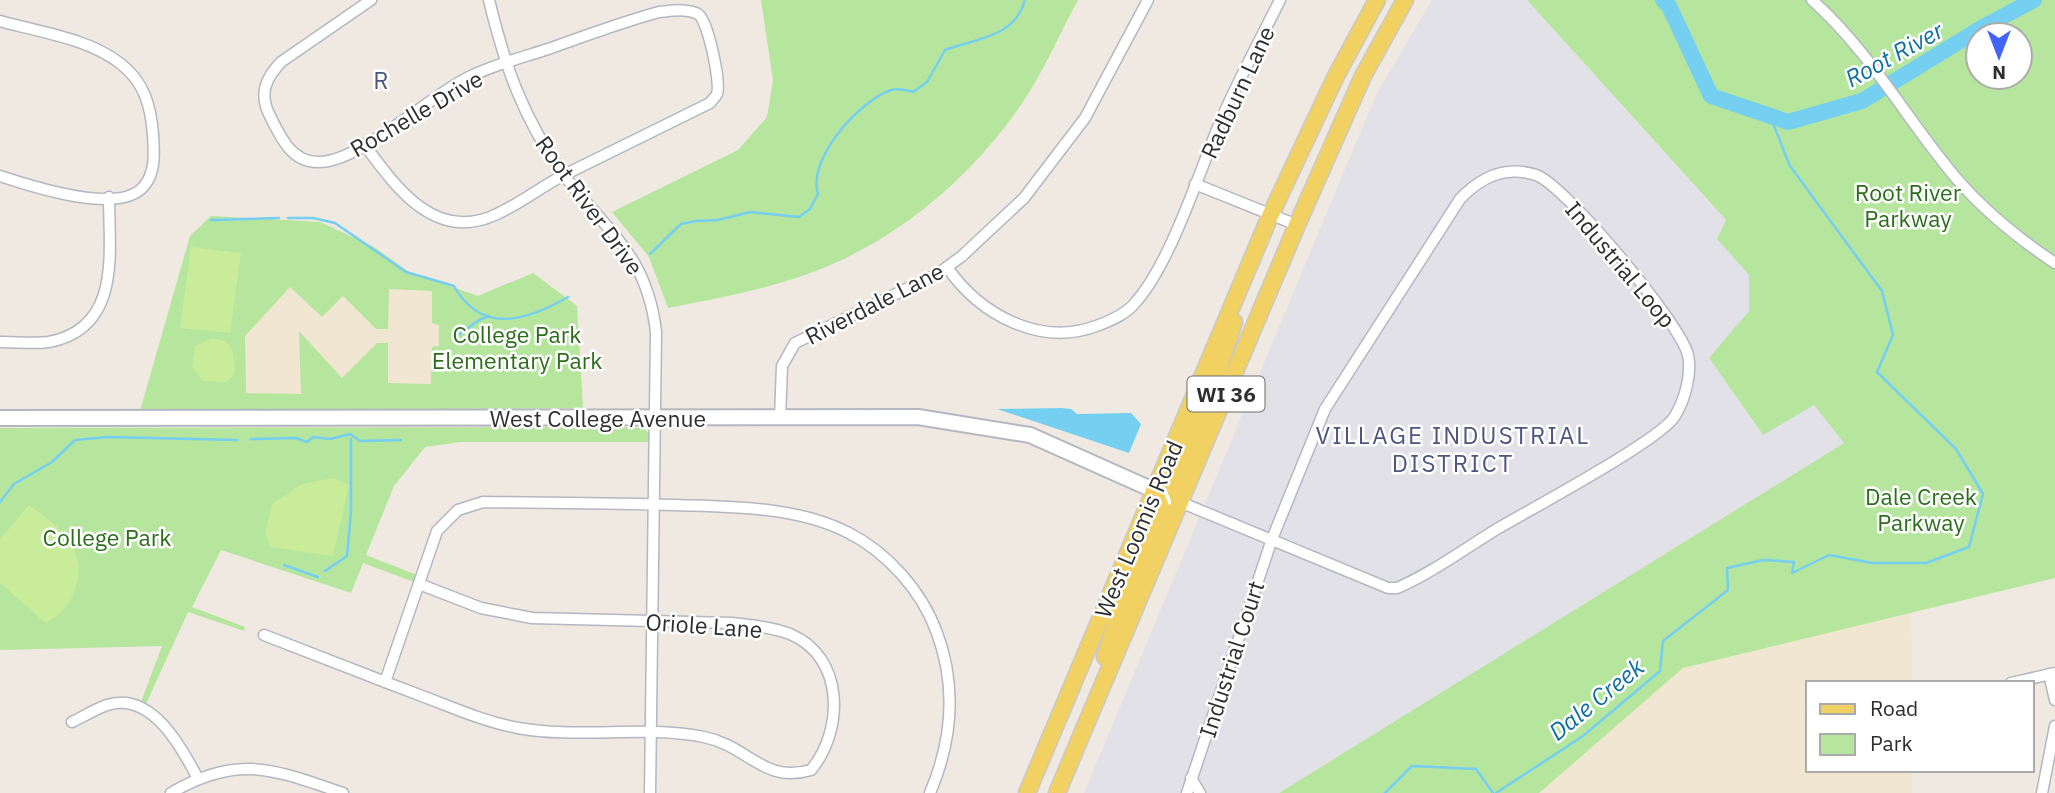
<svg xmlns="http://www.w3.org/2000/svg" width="2055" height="793" font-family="'IBM Plex Sans',sans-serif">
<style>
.industrial{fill:#e3e1e8}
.education{fill:#f0e6d1}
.green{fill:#b6e59e;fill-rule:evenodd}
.pitch{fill:#c9ec9a}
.water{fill:#75cff0}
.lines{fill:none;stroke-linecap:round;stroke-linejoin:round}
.stream{stroke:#75cff0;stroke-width:2.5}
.river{stroke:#75cff0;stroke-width:16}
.street-casing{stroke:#b4b7c1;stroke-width:13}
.secondary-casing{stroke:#b4b7c1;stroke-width:18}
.primary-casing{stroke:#c9c9c9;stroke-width:19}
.street{stroke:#fff;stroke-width:10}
.secondary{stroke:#fff;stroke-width:14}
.primary{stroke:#f2d163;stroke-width:16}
.labels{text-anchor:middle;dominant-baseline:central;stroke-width:5;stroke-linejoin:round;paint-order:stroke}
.shield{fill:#fff;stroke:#6d6d6d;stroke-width:2}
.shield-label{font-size:21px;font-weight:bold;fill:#2e2e2e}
.street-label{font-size:23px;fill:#2e2e2e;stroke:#fff}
.park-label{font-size:23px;fill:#2c6e1b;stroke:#fff}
.water-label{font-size:24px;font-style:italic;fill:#0d6fa3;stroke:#fff}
.neighbourhood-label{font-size:24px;letter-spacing:2px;fill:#4d5680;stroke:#fff}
</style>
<rect width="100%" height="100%" fill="#efe9e1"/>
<polygon class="industrial" points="1432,0 1527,0 1726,221 1717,239 1749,275 1749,311 1709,358 1762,434 1814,405 1844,443 1279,793 1084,793 1376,95"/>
<g class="education">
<polygon points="211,216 320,222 374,247 409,272 478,296 533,273 577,306 583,408 140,411 190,236"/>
<polygon points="1911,610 1912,683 1808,683 1808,770 1912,770 1912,793 1539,793 1683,668"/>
</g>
<g class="green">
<path d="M761,0H1078C1061,31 1047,64 1028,94C980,170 902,238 818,270C770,289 719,298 668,308L649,257L612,212L738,150L767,117L773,80Z"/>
<path d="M1527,0H2055V578L1683,668L1539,793H1279L1844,443L1814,405L1763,435L1709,358L1749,311V275L1717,239L1726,220ZM1978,35H2020V77H1978Z"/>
<path d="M211,216L320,222L374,247L409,272L478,296L533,273L577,306L583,408L140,411L190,236ZM290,287L322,317L343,296L376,329H388L389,289L432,291V323L439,325V346L432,347L431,384L388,383V343H377L342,378L299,331L301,394L246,393L245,336Z"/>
<polygon points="607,427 644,428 650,435 650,442 461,442 425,447 394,486 366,555 417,575 414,582 363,563 351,593 221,550 192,607 245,627 244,631 188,612 145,706 141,702 162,646 0,650 0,428"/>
</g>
<g class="pitch">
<polygon points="191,247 241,253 230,333 180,328"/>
<path d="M212,338C236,341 233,353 235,373L227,382L203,381L192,367L195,346Z"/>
<polygon points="334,478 349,485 333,556 270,547 265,533 272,504 302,484"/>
<path d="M29,505C57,525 88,548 76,587C70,605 62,614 46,623L0,583V539Z"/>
</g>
<polygon class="water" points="1061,408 1071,409 1077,414 1131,413 1141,424 1129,453 997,409"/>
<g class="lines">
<g class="stream">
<path d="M288,218H313L335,223L406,272L454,286C482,336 528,320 568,297"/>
<polyline points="211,220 279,218"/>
<path d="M650,254L681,224L696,221L718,220L750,212L799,217L810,209L818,194C807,159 859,101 891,90C898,88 906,90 913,92L927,82L945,50C978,38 1015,37 1025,0"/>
<polyline points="454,338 479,320 489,316"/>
<polyline points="251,439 296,438 307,442 313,437 330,439 350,434 360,441 401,440"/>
<polyline points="0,502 14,484 52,462 75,440 107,437 237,440"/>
<polyline points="284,565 318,577"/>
<polyline points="325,571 347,556 351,511 351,439"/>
<polyline points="1385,793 1412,766 1476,769 1493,793"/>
<polyline points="1496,793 1583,736 1660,671 1663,641 1728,590 1727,568 1763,560 1794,562 1792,573 1829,555 1872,563 1926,563 1969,547 1983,494 1956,449 1877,372 1893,335 1882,291 1790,166 1770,116"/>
</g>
<polyline class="river" points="1663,0 1669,6 1711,96 1788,122 1862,101 1983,27 2034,0"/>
<g class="street-casing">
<g id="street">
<path d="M489,0C505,66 523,119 564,175C607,232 647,254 656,332L650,793"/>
<path d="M1812,0C1866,48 1902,111 1947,167C1976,204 2016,237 2055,263"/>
<path d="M0,21C39,32 88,38 121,64C144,82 151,106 153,135C154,152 156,172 144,186C120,216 30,186 0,176"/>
<path d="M364,144C395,186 435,244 497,214C521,203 542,186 566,174C614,150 662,127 710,103C712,100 715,98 717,94C721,83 708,20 698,14C687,8 671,11 659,12C622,22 585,36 548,49C521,58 492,65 467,78C429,97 359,162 319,162C291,163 280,136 269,114C259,93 266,78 281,62L371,0"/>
<polyline points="1195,184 1297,225"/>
<path d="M947,267C980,315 1041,348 1099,325C1112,320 1126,314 1135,303C1171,263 1199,172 1221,120C1239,79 1260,40 1280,0"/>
<path d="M0,342C16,342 34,344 49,342C122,328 109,252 109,197"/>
<polyline points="780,418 782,366 795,343 939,273 962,256 1024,198 1085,118 1148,0"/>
<path d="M1180,502L1388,588H1397C1432,573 1464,549 1497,529C1529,510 1661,440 1675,416C1685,399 1692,374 1688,355C1681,324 1564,184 1536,175C1505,165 1481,177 1460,199L1325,409L1272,539L1187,793"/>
<path d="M264,635C316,655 369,676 422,696C454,708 485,722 518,728C579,739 645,725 704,737C749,746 763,784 811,770C844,730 845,657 790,634C771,627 751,625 731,623L532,618L481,608L419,584"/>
<polyline points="2049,674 2055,700"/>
<path d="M385,682L437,531L458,510L483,502C547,503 611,503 674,505C731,507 795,506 847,532C887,552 922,591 937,633C957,687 952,741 930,793"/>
<polyline points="2011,683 2055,673"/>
<path d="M72,722C83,717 95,709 107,705C151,691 181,746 197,777"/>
<polyline points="1191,778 1200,793"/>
<path d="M171,793C239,753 275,770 343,793"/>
<polyline points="2042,793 2055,726"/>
</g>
</g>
<g class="secondary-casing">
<polyline id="secondary" points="0,418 918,417 1030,435 1180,502"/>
</g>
<g class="primary-casing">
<g id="primary">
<polyline points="1180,502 1173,484 1207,404 1234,322"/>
<polyline points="1105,657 1128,587 1162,509 1154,490"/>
<polyline points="1027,793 1270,216 1336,76 1377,0"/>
<polyline points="1057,793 1297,225 1363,76 1405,0"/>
</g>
</g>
<use href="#street" class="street"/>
<use href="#secondary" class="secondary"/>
<use href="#primary" class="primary"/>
</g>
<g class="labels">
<rect class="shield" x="1187.5" y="376.5" width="77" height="35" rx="5"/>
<g class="shield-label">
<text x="1226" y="394">WI 36</text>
</g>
<g class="street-label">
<text transform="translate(1237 92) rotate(-65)">Radburn Lane</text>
<text transform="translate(416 113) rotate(-30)">Rochelle Drive</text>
<text transform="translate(590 205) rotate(54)">Root River Drive</text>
<text transform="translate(1621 264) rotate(50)">Industrial Loop</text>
<text transform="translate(874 303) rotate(-27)">Riverdale Lane</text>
<text x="598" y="418">West College Avenue</text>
<text transform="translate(1138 529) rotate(-67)">West Loomis Road</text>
<text transform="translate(704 625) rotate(4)">Oriole Lane</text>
<text transform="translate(1231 659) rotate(-72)">Industrial Court</text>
</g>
<g class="park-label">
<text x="1908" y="192">Root River<tspan x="1908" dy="26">Parkway</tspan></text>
<text x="517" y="334">College Park<tspan x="517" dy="26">Elementary Park</tspan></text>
<text x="1921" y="496">Dale Creek<tspan x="1921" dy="26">Parkway</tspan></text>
<text x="107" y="537">College Park</text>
</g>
<g class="water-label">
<text transform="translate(1894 54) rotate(-29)">Root River</text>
<text transform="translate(1596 699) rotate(-39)">Dale Creek</text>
</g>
<g class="neighbourhood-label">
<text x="382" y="80">R</text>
<text x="1453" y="435">VILLAGE INDUSTRIAL<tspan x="1453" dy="28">DISTRICT</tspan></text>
</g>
</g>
<rect x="1806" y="681" width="228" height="91" fill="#ffffff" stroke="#ababab" stroke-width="2"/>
<rect x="1820" y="704" width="35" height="10" fill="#f2d163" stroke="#ababab" stroke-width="2"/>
<text x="1870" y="716" font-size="21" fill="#2e2e2e">Road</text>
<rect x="1820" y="734" width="35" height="21" fill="#b6e59e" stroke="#ababab" stroke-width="2"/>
<text x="1870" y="751" font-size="21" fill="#2e2e2e">Park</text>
<g transform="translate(1999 56) rotate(180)"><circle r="33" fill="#ffffff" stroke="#ababab" stroke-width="2"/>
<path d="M0-5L12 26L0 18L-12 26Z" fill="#4264fb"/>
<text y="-10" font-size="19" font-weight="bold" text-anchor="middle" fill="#2e2e2e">N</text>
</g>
</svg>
